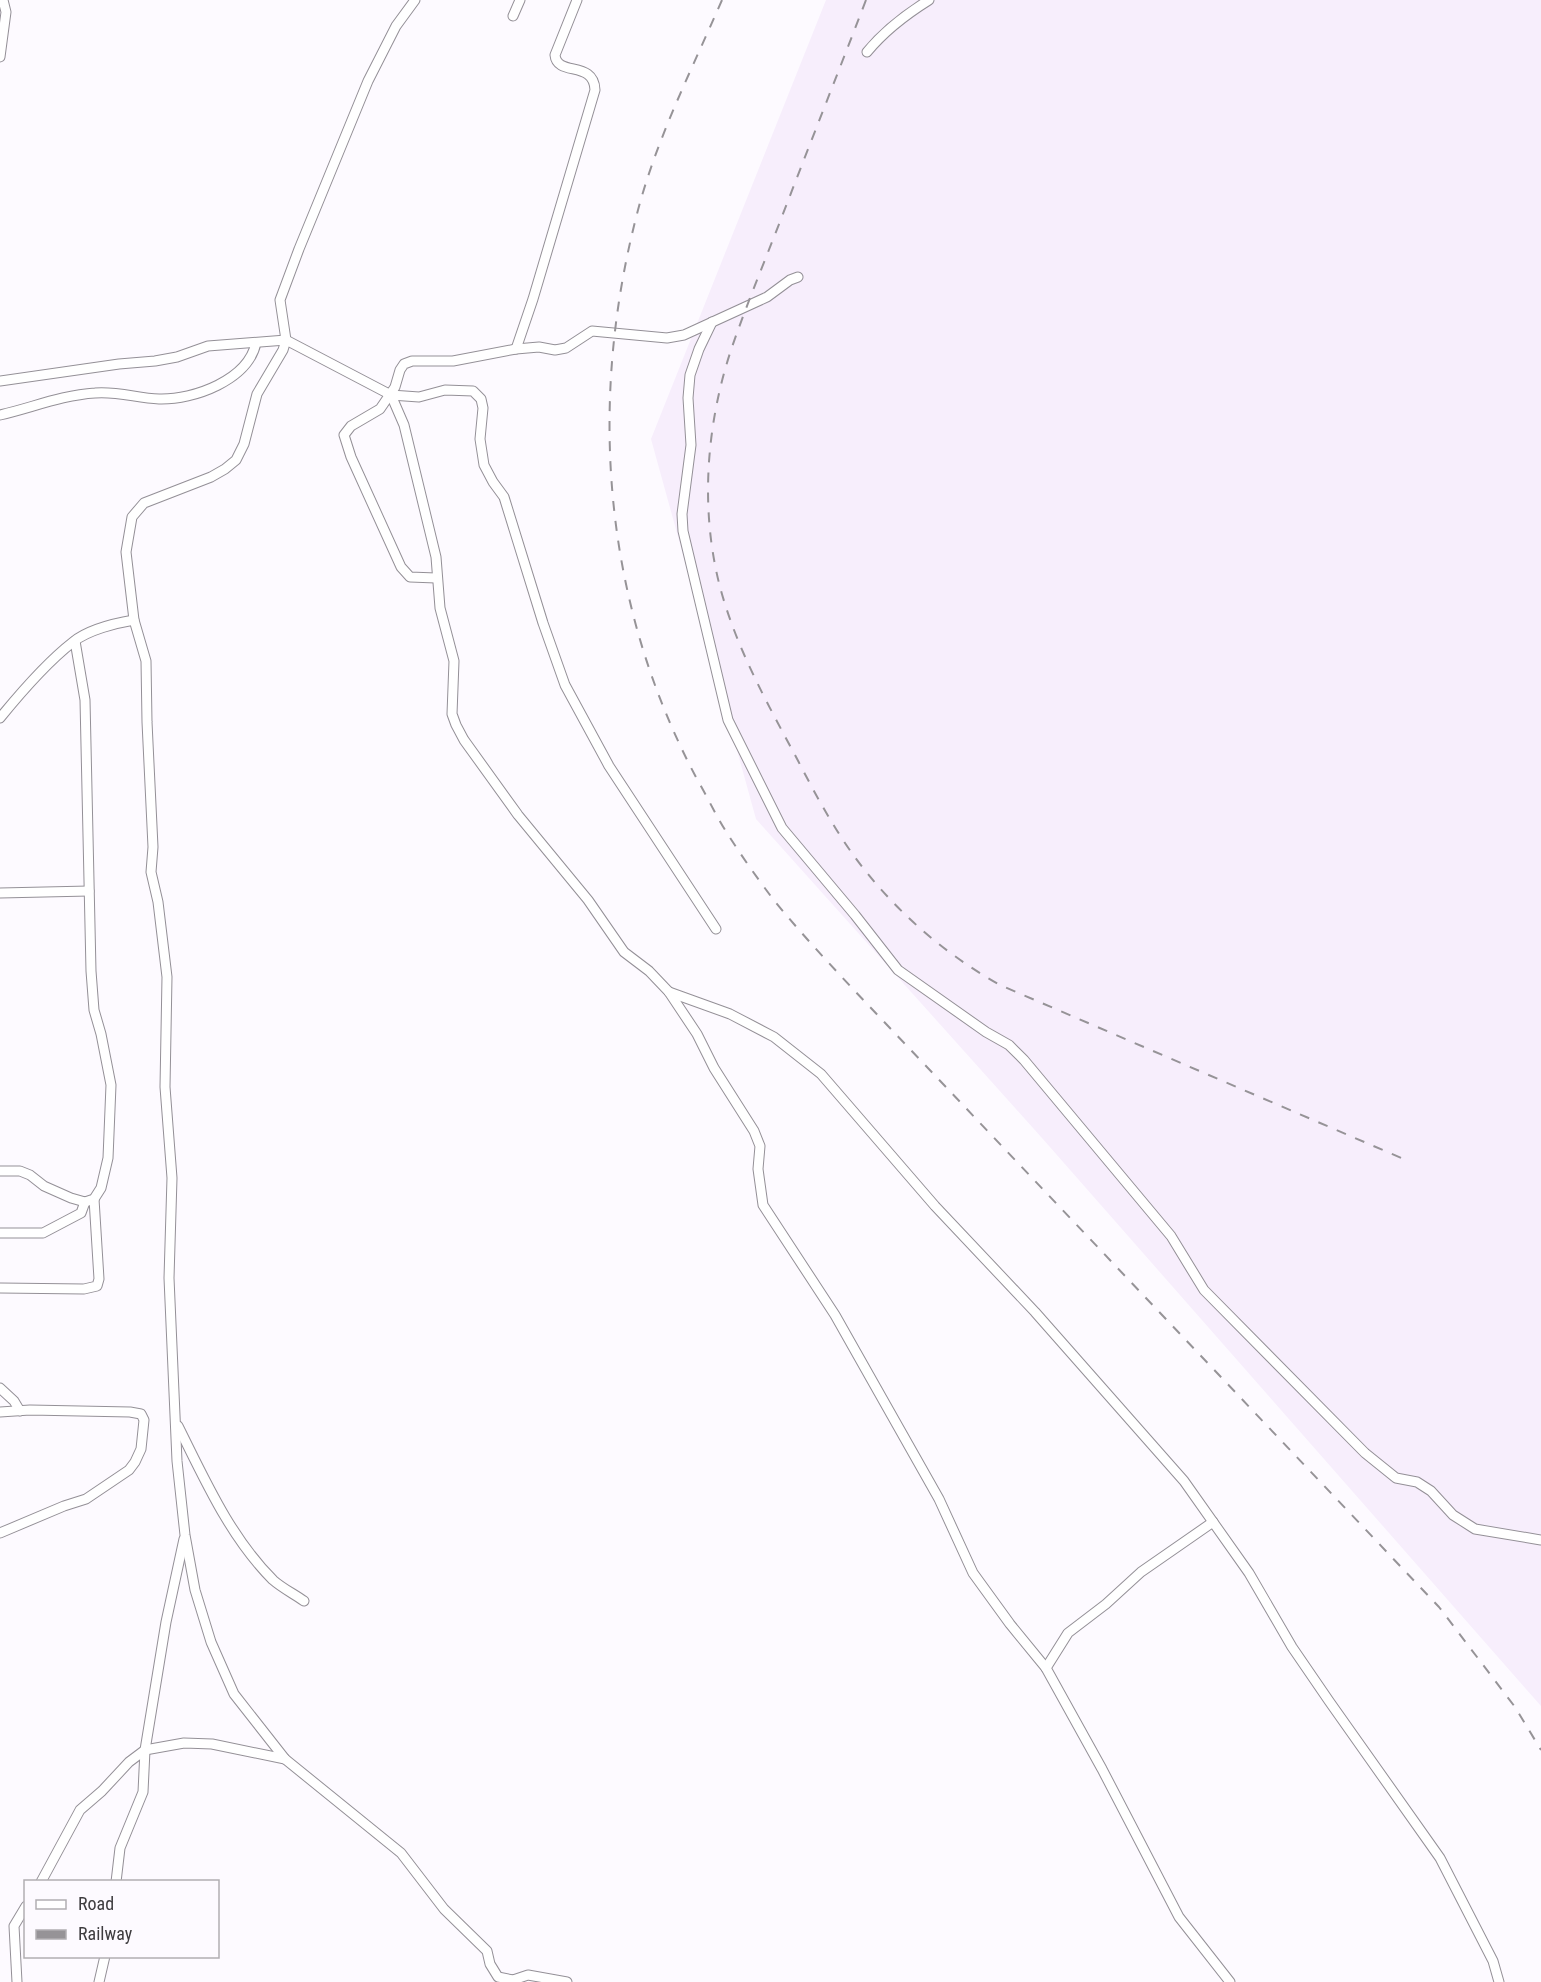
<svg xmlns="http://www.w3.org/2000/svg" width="1541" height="1982" font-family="'Roboto Condensed',sans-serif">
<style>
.built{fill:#f7eefc}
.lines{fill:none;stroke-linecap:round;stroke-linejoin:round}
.minor-casing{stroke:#949097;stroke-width:11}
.minor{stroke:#fff;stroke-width:9}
.rail{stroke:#969397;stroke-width:2;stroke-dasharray:10 10;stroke-linecap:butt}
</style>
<rect width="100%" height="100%" fill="#fdfaff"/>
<polygon class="built" points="826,0 1541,0 1541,1706 1042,1138 756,819 651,439"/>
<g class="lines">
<g class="minor-casing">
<g id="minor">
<polyline points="415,0 396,26 368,81 299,249 280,300 286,340 283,350 257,394 244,444 236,460 225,469 211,477 144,503 132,517 126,552 134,620 146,661 147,722 153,847 151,872 158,902 167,977 165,1087 172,1178 169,1278 177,1461 185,1535 195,1590 211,1642 234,1694 285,1759 401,1853 444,1909 487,1951 490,1964 498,1977 513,1980 528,1975 567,1982"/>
<polyline points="513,16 520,0"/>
<path d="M867,52C885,30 905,15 929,0"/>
<polyline points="0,57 6,12 3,0"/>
<polyline points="712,322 699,349 690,375 688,398 691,445 682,514 683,531 728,720 782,828 855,915 898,970 986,1032 1009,1045 1024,1060 1171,1236 1204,1290 1365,1453 1396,1478 1417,1482 1431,1491 1453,1515 1475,1529 1541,1540"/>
<path d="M516,349L533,299L595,90C594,60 557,77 555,55L577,0"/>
<polyline points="0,381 119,364 155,361 177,357 208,346 286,340 391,395 419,397 445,390 473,391 481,399 483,408 480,439 484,465 493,482 504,497 543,623 565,685 609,766 716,929"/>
<polyline points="391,395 404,425 436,557 440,608 454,661 452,714 456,725 464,740 518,815 588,900 624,952 649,971 669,992 697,1034 714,1068 754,1131 760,1146 758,1169 763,1205 835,1315 939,1499 973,1573 1010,1624 1046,1668"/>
<path d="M0,415C31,408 62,395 95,393C117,391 137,398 159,399C194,400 248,380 256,343"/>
<polyline points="436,578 410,577 401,567 351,457 344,435 351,426 380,409 395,387 400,370 404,364 412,361 453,361 516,349 539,347 555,350 566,348 592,331 667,338 684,335 767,297 790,280 798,277"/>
<path d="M0,718C22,691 46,663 73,642C88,630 116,623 134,620"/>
<polyline points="0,893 89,891"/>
<polyline points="669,992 730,1014 774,1037 821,1074 935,1206 1035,1312 1184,1481 1249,1573 1292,1647 1329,1701 1440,1858 1493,1961 1499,1982"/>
<polyline points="0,1171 20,1171 30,1175 44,1186 71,1198 85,1202 94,1199 101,1188 108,1158 111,1085 101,1034 94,1010 91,971 85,700 75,641"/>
<polyline points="0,1233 43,1233 81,1213 85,1202"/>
<polyline points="0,1288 84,1289 97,1286 99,1279 94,1199"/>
<polyline points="0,1388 14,1401 20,1411"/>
<polyline points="0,1412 30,1410 130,1412 141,1414 144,1420 141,1449 135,1462 129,1470 86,1499 64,1506 0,1533"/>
<path d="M178,1426C205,1480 230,1537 273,1580C282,1588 294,1594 304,1601"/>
<polyline points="1213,1522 1141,1572 1106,1604 1068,1633 1046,1668 1102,1769 1179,1917 1230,1982"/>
<polyline points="41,1882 80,1810 102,1791 129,1762 145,1750 184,1743 212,1744 285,1759"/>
<polyline points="116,1882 120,1848 143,1792 145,1750 166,1622 184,1539"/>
<polyline points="17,1982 14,1926 26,1906"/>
<polyline points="99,1982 105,1956"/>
</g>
</g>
<use href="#minor" class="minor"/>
<g class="rail">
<path d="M722,0C692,69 657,138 638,210C587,403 603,604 698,781C708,798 716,816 727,833C741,855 757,878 773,899C798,930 825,959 852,988L1439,1607L1515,1707L1541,1750"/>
<path d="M866,0C838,73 809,146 781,219C764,263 746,306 731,350C706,426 700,510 720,587C736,647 766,701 795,755C808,780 821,805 836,829C876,894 934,948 1000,985L1406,1160"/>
</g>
</g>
<rect x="24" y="1880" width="195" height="78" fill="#fdfaff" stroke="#b1aeb2" stroke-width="1.5"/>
<rect x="36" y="1900" width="30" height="9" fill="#ffffff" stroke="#b1aeb2" stroke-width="1.5"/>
<text x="78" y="1910" font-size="18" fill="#3e3c3f">Road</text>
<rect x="36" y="1930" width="30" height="9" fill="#969397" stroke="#b1aeb2" stroke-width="1.5"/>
<text x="78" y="1940" font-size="18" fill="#3e3c3f">Railway</text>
</svg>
